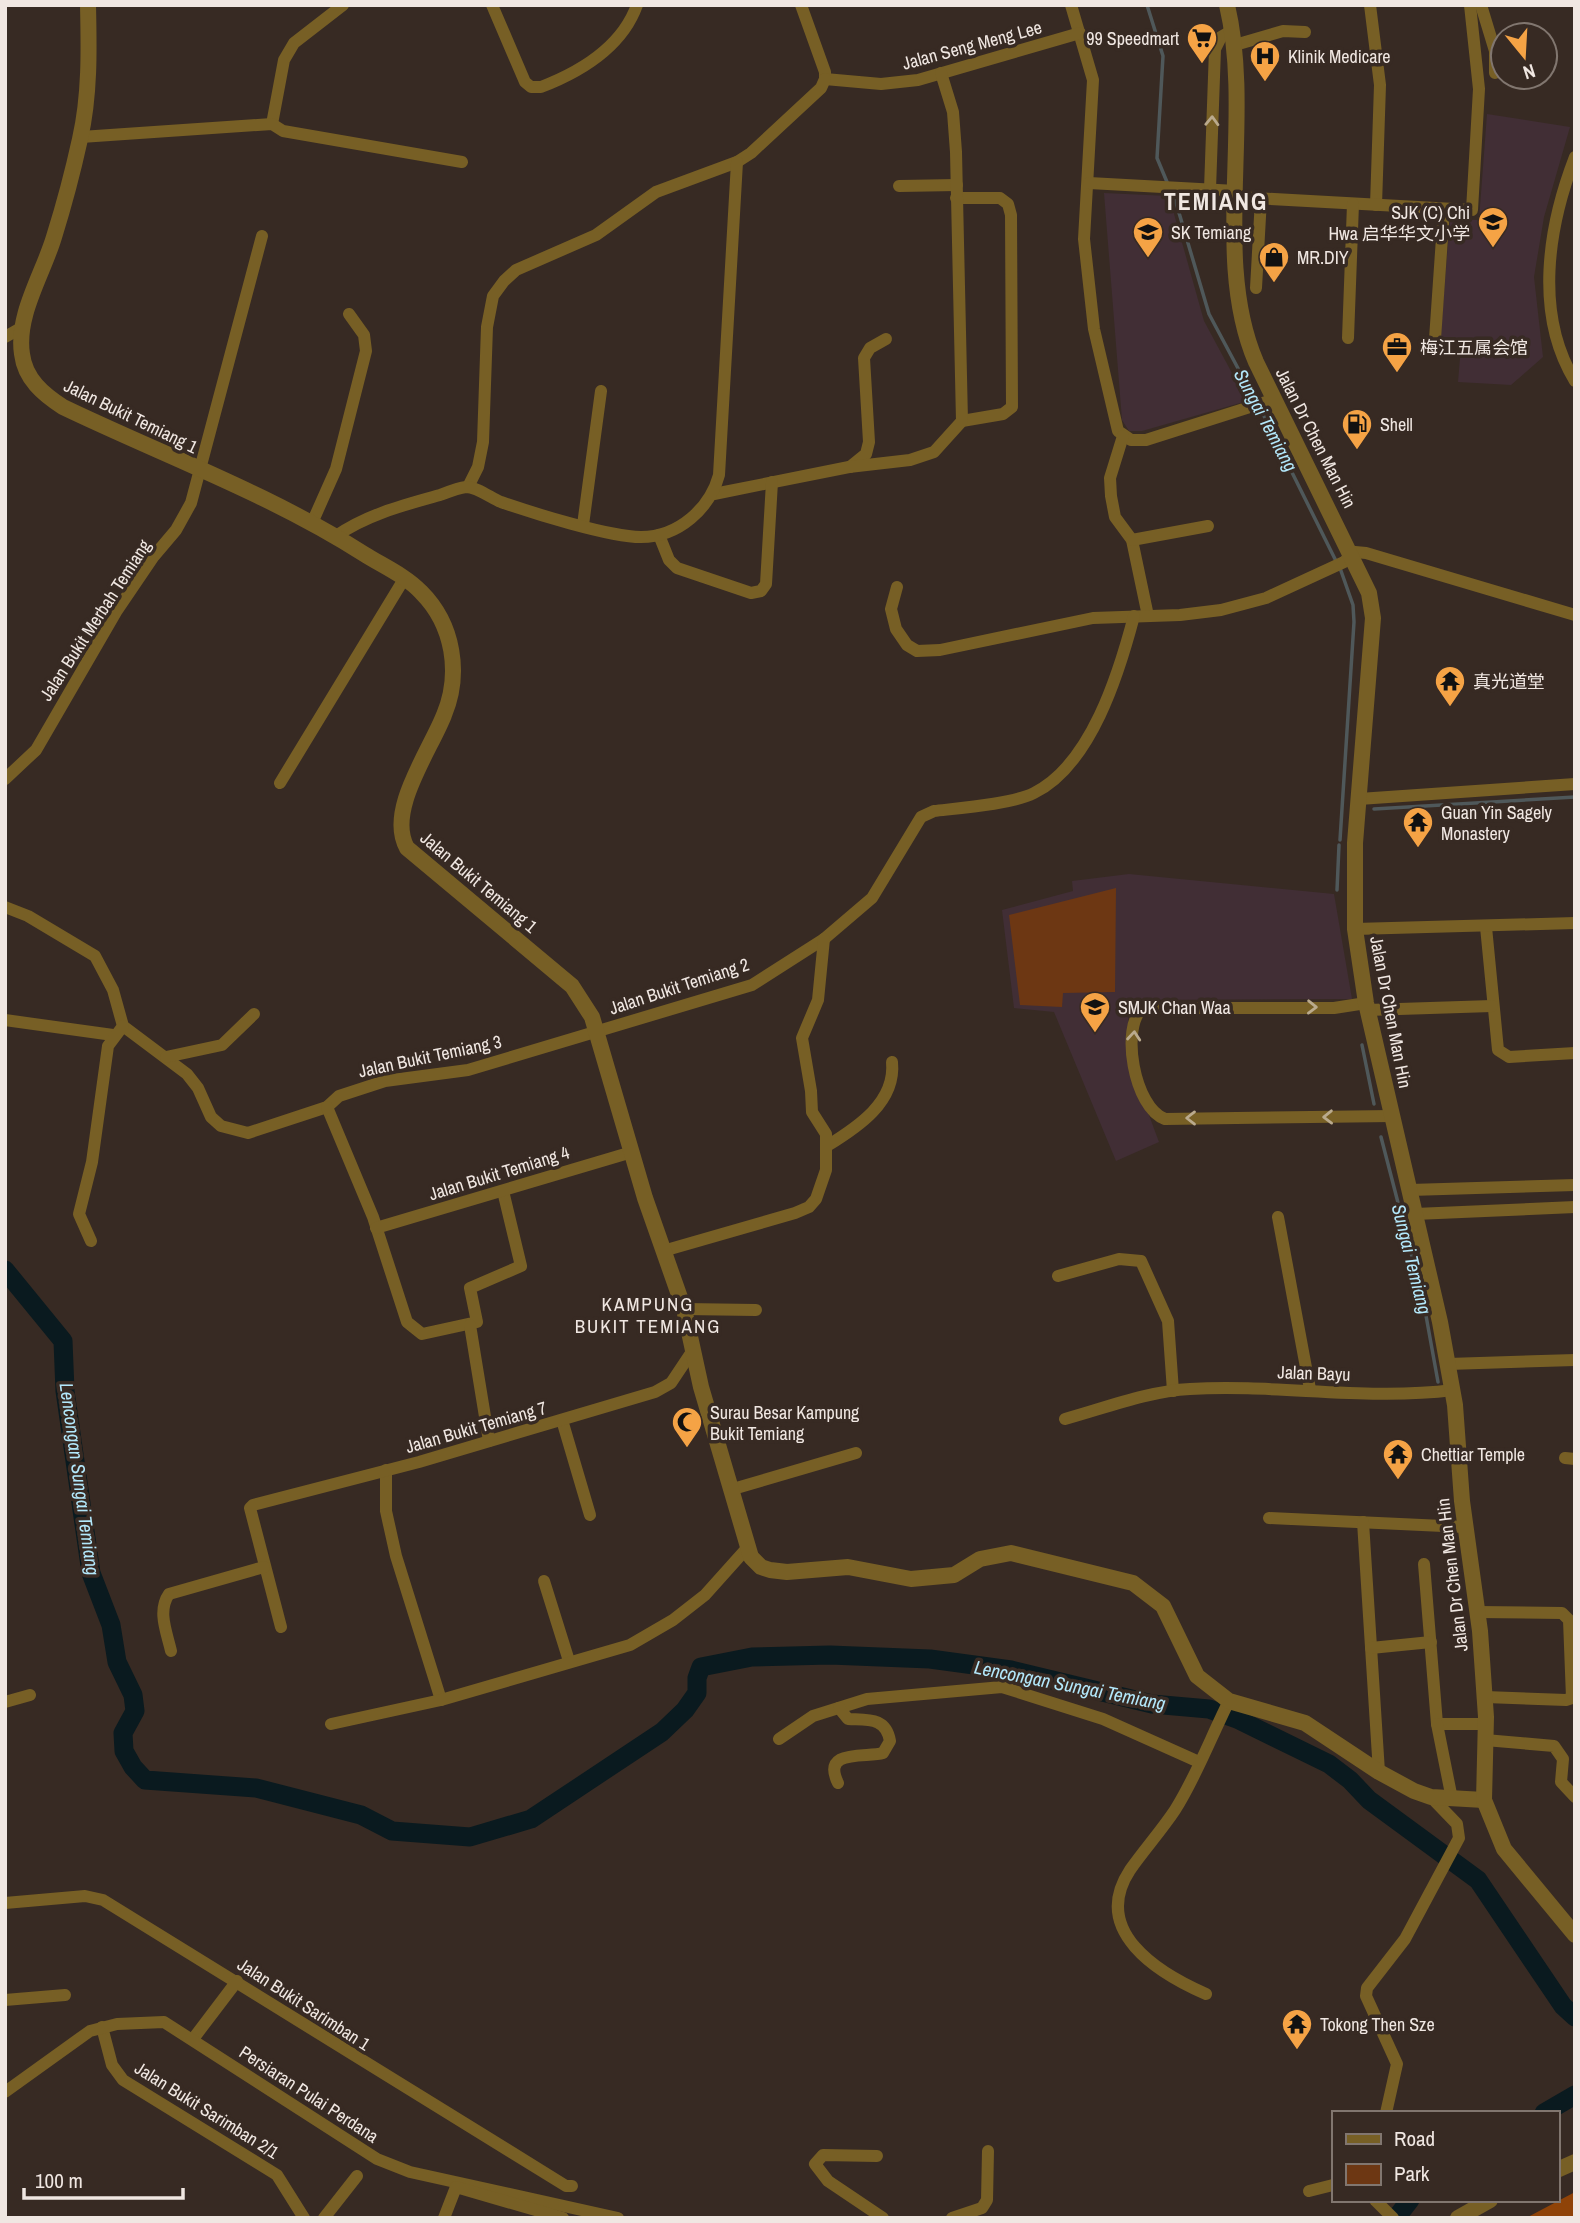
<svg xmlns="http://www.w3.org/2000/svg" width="1580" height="2223" font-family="'Archivo Narrow','Noto Sans SC',sans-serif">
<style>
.education{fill:#412e35}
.green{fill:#6d3713}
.forest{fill:#8f4308}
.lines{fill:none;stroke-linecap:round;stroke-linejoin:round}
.stream{stroke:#4f585a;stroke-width:3.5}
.river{stroke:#0a1a1f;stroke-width:19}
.minor{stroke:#775f25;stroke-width:12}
.tertiary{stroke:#775f25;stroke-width:16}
.oneway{stroke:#baaa8d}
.labels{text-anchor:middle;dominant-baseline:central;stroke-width:7;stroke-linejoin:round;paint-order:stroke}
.poi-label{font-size:18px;fill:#f0e7e2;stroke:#372a23;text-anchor:start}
.street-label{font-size:18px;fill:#f0e7e2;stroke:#372a23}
.water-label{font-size:19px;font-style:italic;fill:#b3e8fb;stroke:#372a23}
.neighbourhood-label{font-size:19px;letter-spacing:2px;fill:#f0e7e2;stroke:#372a23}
.district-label{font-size:24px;font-weight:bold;letter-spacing:2px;fill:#f0e7e2;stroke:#372a23}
</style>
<rect width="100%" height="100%" fill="#372a23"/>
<g class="education">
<polygon points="1487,114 1570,127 1544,217 1534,277 1543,357 1511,385 1458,382 1461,346 1440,343 1450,219 1479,220"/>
<polygon points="1104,193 1169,196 1204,321 1247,401 1142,431 1129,431 1122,420"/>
<polygon points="1129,874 1334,894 1352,999 1129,1000 1127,1056 1159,1142 1116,1161 1054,1012 1014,1008 1002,910 1073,891 1072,881"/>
</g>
<polygon class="green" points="1116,888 1115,992 1063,993 1062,1007 1020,1005 1009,915"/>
<polygon class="forest" points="1575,2192 1575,2218 1526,2218"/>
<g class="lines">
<g class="stream">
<polyline points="1147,5 1163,56 1157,158 1177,206 1209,314 1256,402"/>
<polyline points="1260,408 1336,561"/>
<polyline points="1374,809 1575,797"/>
<polyline points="1340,840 1354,622 1353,605 1340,568"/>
<polyline points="1337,890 1339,845"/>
<polyline points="1362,1045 1374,1104"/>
<polyline points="1381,1137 1423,1299 1438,1382"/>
</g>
<g class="river">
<polyline points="5,1270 63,1341 65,1391 91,1573 111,1625 117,1662 133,1695 135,1711 123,1733 124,1751 133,1767 145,1780 256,1788 361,1815 392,1831 470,1837 531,1819 662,1732 685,1710 697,1693 697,1678 701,1667 752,1657 830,1655 930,1659 1011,1670 1152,1704 1209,1709 1237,1719 1329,1764 1350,1780 1369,1800 1478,1880 1563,2006 1575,2017"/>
<polyline points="1544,2113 1575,2095"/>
<polyline points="1396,2218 1410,2200"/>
</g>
<g class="minor">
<path d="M492,5L525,82L531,87H541C580,72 622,47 637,5"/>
<polyline points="801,5 825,72 825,79"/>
<polyline points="1071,5 1093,80 1084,239 1094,329 1118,431 1131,440 1146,440 1275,399"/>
<polyline points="1370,5 1380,85 1376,205"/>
<polyline points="1481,5 1495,51 1495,73"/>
<polyline points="1235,45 1283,31 1305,32"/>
<polyline points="825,79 881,84 918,80 1080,33"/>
<polyline points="272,124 284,60 294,43 343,5"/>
<polyline points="81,137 272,124 283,131 462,162"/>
<path d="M1575,157C1548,227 1534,314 1575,381"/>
<polyline points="1089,183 1236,191"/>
<polyline points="899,186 957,185"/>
<polyline points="1210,189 1215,49 1221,37 1233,30"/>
<polyline points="1236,197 1472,210 1479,89 1470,5"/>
<polyline points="956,198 1000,198 1008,204 1011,215 1012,407 1003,414 962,421"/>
<polyline points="1256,288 1261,199"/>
<polyline points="5,337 21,328"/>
<polyline points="1348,338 1353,204"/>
<polyline points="1431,344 1435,339 1444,209"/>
<polyline points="1123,436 1110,478 1111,496 1115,517 1132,540 1148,616"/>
<polyline points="850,467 866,454 869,442 864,358 870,348 886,339"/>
<polyline points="468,487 478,467 483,442 487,327 493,296 504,281 516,270 596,235 656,192 737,162 751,153 821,88 825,79"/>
<polyline points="714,494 849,467 910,460 934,452 962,421 956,152 953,112 941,73"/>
<polyline points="312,523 336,469 366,351 364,335 349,314"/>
<polyline points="583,525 601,391"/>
<polyline points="659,535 669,560 677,568 751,593 761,591 766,584 772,482"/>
<path d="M336,536C368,514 404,505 440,495C448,492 458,488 466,487C477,487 491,498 501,502C533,513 609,537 641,537C679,537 710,508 719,475L737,162"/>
<polyline points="1132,540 1208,526"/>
<polyline points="897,587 891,609 896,629 907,645 917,651 940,650 1093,618 1180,615 1221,610 1266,598 1344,562 1355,552 1366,553 1575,615"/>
<polyline points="5,779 36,750 116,612 154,556 176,530 191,503 262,236"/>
<polyline points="280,783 404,579"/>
<polyline points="1359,799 1575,784"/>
<path d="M5,907L28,916L95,956L113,990L123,1026L187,1074L198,1088L211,1117L221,1126L248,1133L327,1107L339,1096L385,1081L468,1070L752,985L824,939L872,898L921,817L934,811C960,808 1012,804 1034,793C1091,765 1119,673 1134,616"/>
<polyline points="1486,927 1498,1050 1509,1057 1575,1053"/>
<polyline points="1355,929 1575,923"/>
<path d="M1366,1003L1334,1008H1143C1120,1026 1134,1108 1165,1119L1393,1116"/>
<polyline points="1368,1010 1492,1006"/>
<polyline points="5,1020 113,1035"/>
<polyline points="166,1057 222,1045 254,1014"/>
<polyline points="327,1107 373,1217 407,1322 422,1334 477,1322 470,1288 521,1266 503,1191"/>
<path d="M827,1146C858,1127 896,1102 892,1062"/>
<polyline points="1410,1190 1575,1185"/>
<polyline points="1415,1214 1575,1207"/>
<polyline points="1278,1217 1310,1389"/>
<polyline points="376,1228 632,1152"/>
<polyline points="91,1241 79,1214 92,1162 108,1046 123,1026"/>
<polyline points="663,1251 795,1213 809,1207 816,1199 826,1170 826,1134 812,1112 811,1091 802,1038 818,1000 824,939"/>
<polyline points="1058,1276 1119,1259 1141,1261 1168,1321 1173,1391"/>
<polyline points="684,1309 756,1310"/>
<polyline points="470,1325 489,1441"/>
<polyline points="1448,1364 1575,1360"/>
<path d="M1065,1419C1105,1408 1149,1391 1190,1389C1278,1384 1366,1401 1453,1390"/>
<polyline points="562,1420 590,1515"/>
<polyline points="1565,1458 1575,1459"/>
<polyline points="386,1470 386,1511 396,1556 441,1700"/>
<polyline points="733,1489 856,1453"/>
<polyline points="1269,1518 1465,1527"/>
<polyline points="1363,1522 1379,1772"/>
<polyline points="1424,1564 1437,1724 1486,1724"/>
<polyline points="544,1581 569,1661"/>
<polyline points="1477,1612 1562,1613 1569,1620 1572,1698 1566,1700 1485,1697"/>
<polyline points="281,1627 250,1508 253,1505 419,1462 655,1392 671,1383 693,1350"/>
<polyline points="1371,1648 1431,1642"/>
<path d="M171,1651C167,1633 157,1611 169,1594L264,1567"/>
<polyline points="5,1702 30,1695"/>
<polyline points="331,1724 441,1700 630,1645 673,1620 705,1595 748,1547"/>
<polyline points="1437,1724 1452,1799"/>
<polyline points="779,1739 813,1716 867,1699 1002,1687 1103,1719 1199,1762"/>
<polyline points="1485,1740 1554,1746 1563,1759 1561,1782 1575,1797"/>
<path d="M838,1783C821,1748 867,1758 883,1753L890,1741C886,1717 868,1720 848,1719L839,1708"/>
<polyline points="5,1903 85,1896 103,1900 566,2186 572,2186"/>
<path d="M1206,1994C1158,1973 1090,1931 1130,1870C1144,1850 1161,1831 1175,1810C1196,1777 1211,1737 1229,1701"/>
<polyline points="5,2000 65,1995"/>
<polyline points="102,2027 112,2065 123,2080 277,2175 304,2218"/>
<polyline points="193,2039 237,1981"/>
<polyline points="5,2092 90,2031 117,2024 164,2022 377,2159 410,2172 618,2218"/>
<polyline points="1386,2113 1397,2064 1366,1996 1367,1988 1405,1939 1459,1838 1457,1824 1431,1797"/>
<polyline points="877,2156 823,2155 815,2164 828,2181 883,2218"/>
<polyline points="1309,2191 1333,2185"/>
<polyline points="1375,2200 1393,2218"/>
<polyline points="324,2218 357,2176"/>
<polyline points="444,2218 456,2187 563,2218"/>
<polyline points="952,2218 982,2208 987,2200 988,2151"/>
</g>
<g class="tertiary">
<path d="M88,5C89,49 90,95 80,139C73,171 64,205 54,237C43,274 16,315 22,354C25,379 43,394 63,407C163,455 270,494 364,554C383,566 406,576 421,592C454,625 461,674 444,715C430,751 386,811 407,848L572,986L592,1017L645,1198L684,1309L701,1387L751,1557L761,1567L770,1570L787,1572L848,1567L911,1579L954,1575L980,1559L1011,1553L1133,1583L1163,1606L1197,1676L1229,1701L1305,1723L1379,1772L1414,1791L1431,1797L1484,1800"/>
<path d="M1227,5C1254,119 1211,258 1256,362L1369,593L1373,618L1355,843V929L1366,1003L1440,1322L1455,1405L1462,1501L1480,1631L1486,1717L1484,1800L1504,1849L1575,1935"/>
<polyline points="1557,2170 1575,2162"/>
<polyline points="1458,2218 1490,2200"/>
</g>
</g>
<defs><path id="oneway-chevron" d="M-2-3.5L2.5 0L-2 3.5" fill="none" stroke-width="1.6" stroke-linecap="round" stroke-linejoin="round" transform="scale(1.75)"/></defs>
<g class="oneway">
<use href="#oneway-chevron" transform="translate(1212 121) rotate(-88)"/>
<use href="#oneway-chevron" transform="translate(1312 1007) rotate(1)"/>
<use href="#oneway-chevron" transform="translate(1134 1036) rotate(-85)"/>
<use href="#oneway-chevron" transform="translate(1328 1117) rotate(179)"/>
<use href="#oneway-chevron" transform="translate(1191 1118) rotate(180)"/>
</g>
<defs>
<g id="supermarket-pin" transform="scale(1.575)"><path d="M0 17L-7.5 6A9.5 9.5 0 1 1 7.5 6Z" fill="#f5a345" stroke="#372a23"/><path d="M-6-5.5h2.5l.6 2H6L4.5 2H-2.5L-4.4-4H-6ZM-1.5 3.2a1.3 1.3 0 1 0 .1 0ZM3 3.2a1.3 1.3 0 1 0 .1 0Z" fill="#111"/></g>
<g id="hospital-pin" transform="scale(1.575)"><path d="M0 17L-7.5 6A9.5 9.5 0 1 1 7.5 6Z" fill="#f5a345" stroke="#372a23"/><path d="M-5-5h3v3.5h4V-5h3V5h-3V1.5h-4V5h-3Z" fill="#111"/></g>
<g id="school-pin" transform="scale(1.575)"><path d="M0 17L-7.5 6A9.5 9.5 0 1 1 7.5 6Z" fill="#f5a345" stroke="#372a23"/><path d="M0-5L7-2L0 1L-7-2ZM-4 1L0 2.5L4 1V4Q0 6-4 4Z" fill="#111"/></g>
<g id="shop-pin" transform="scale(1.575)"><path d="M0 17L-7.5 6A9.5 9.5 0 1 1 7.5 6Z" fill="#f5a345" stroke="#372a23"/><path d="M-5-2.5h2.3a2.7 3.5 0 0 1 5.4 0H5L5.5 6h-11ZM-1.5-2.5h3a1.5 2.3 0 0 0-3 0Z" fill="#111"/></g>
<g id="office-pin" transform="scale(1.575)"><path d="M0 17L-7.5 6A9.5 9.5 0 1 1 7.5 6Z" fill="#f5a345" stroke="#372a23"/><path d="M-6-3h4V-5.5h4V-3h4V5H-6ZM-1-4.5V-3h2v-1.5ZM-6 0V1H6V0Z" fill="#111"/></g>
<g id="fuel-pin" transform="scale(1.575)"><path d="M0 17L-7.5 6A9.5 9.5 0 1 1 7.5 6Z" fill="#f5a345" stroke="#372a23"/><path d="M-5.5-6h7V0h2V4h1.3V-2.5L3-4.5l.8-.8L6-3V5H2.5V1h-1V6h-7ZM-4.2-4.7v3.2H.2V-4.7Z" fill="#111"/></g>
<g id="temple-pin" transform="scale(1.575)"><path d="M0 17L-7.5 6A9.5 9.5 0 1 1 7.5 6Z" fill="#f5a345" stroke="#372a23"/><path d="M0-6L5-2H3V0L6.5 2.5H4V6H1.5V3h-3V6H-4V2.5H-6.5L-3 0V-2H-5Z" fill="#111"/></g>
<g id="mosque-pin" transform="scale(1.575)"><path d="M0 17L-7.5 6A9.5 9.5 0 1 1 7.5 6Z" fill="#f5a345" stroke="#372a23"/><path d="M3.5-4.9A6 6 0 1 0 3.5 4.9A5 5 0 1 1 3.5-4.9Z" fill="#111"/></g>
</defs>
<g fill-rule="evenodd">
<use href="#supermarket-pin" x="1202" y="38"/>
<use href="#hospital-pin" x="1265" y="56"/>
<use href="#school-pin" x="1493" y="222"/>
<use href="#school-pin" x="1148" y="232"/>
<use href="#shop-pin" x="1274" y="257"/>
<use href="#office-pin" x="1397" y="347"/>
<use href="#fuel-pin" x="1357" y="424"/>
<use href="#temple-pin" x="1450" y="681"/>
<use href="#temple-pin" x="1418" y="822"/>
<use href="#school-pin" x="1095" y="1007"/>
<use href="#mosque-pin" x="687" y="1422"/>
<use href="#temple-pin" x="1398" y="1454"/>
<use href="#temple-pin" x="1297" y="2024"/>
</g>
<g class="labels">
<g class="poi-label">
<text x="1179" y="38" text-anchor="end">99 Speedmart</text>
<text x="1288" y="56">Klinik Medicare</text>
<text x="1470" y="212" text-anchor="end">SJK (C) Chi<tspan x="1470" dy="21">Hwa 启华华文小学</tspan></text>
<text x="1171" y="232">SK Temiang</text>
<text x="1297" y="257">MR.DIY</text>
<text x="1420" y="347">梅江五属会馆</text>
<text x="1380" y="424">Shell</text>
<text x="1473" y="681">真光道堂</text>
<text x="1441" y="812">Guan Yin Sagely<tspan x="1441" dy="21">Monastery</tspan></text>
<text x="1118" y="1007">SMJK Chan Waa</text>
<text x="710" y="1412">Surau Besar Kampung<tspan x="710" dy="21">Bukit Temiang</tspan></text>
<text x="1421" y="1454">Chettiar Temple</text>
<text x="1320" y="2024">Tokong Then Sze</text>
</g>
<g class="street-label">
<text transform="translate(972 45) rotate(-15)">Jalan Seng Meng Lee</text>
<text transform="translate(131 416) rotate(26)">Jalan Bukit Temiang 1</text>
<text transform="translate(1316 438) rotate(63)">Jalan Dr Chen Man Hin</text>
<text transform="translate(95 620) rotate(-57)">Jalan Bukit Merbah Temiang</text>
<text transform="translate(479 882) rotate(40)">Jalan Bukit Temiang 1</text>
<text transform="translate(679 986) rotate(-18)">Jalan Bukit Temiang 2</text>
<text transform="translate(1391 1012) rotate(79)">Jalan Dr Chen Man Hin</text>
<text transform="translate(430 1056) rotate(-12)">Jalan Bukit Temiang 3</text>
<text transform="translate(499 1173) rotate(-17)">Jalan Bukit Temiang 4</text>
<text transform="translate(1314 1373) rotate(2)">Jalan Bayu</text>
<text transform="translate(476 1427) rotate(-16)">Jalan Bukit Temiang 7</text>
<text transform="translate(1452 1575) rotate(-97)">Jalan Dr Chen Man Hin</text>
<text transform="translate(304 2004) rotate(33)">Jalan Bukit Sarimban 1</text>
<text transform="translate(309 2094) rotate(33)">Persiaran Pulai Perdana</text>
<text transform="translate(207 2110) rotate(32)">Jalan Bukit Sarimban 2/1</text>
</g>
<g class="water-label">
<text transform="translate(1266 420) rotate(62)">Sungai Temiang</text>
<text transform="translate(1412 1259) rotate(76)">Sungai Temiang</text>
<text transform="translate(80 1479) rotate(82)">Lencongan Sungai Temiang</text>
<text transform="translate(1070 1685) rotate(11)">Lencongan Sungai Temiang</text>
</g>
<g class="neighbourhood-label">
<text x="648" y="1304">KAMPUNG<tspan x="648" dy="22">BUKIT TEMIANG</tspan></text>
</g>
<g class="district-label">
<text x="1216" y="201">TEMIANG</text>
</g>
</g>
<rect width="1580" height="2223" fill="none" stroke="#f0e7e2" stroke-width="14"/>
<rect x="1332" y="2111" width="228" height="91" fill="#372a23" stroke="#81766f" stroke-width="2"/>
<rect x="1346" y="2134" width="35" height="10" fill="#775f25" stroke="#81766f" stroke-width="2"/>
<text x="1394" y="2146" font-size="21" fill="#f0e7e2">Road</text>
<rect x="1346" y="2164" width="35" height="21" fill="#6d3713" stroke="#81766f" stroke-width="2"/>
<text x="1394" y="2181" font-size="21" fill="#f0e7e2">Park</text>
<g transform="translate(1524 56) rotate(162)"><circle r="33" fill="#372a23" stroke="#81766f" stroke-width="2"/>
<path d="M0-5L12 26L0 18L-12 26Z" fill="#f5a345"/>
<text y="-10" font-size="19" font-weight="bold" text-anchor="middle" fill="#f0e7e2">N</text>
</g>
<path d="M24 2188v10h159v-10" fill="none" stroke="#f0e7e2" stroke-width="3.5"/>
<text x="35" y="2188" font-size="21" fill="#f0e7e2" stroke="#372a23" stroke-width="5" paint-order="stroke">100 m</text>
</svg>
